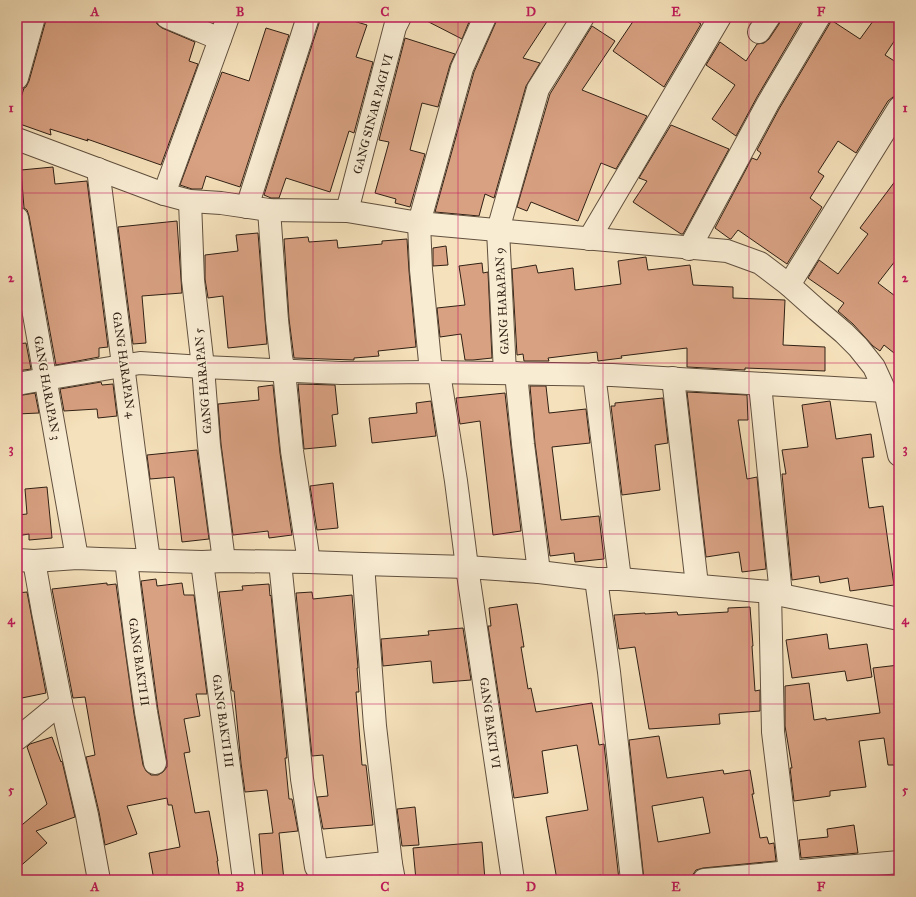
<svg xmlns="http://www.w3.org/2000/svg" width="916" height="897" font-family="'IM FELL Great Primer',serif">
<style>
.building{fill:#d8a182;stroke:#302014;fill-rule:evenodd}
.lines{fill:none;stroke-linecap:round;stroke-linejoin:round}
.minor-casing{stroke:#61503e;stroke-width:24}
.minor{stroke:#f8ecd3;stroke-width:22}
.grid{fill:none;stroke:#c2185b;stroke-width:1;stroke-opacity:0.55}
.labels{text-anchor:middle;dominant-baseline:central;stroke-width:3;stroke-linejoin:round;paint-order:stroke}
.street-label{font-size:12px;fill:#302014;stroke:#f8ecd3}
.neatline{fill:none;stroke:#c2185b;stroke-width:1.5}
.grid-label{font-size:13px;text-anchor:middle;font-weight:bold;fill:#c2185b}
</style>
<rect width="100%" height="100%" fill="#f5e1bb"/>
<filter id="stains"><feTurbulence type="fractalNoise" baseFrequency=".005" numOctaves="4"/><feColorMatrix values="0 0 0 0 .2 0 0 0 0 .09 0 0 0 0 .02 0 0 0 .5 -.17"/></filter>
<radialGradient id="worn" r=".72"><stop offset=".6" stop-color="#630" stop-opacity="0"/><stop offset="1" stop-color="#630" stop-opacity=".3"/></radialGradient>
<g class="building">
<polygon points="46,17 155,17 157,24 162,28 195,42 189,61 198,64 161,165 87,139 88,141 50,129 51,135 17,123 17,110 24,88 26,87 29,81 46,20"/>
<polygon points="321,17 340,17 367,25 356,57 373,62 354,133 349,131 330,192 286,178 279,198 271,198 264,195"/>
<polygon points="419,17 471,17 462,39"/>
<polygon points="497,17 550,17 523,58 540,63 526,86 494,198 485,194 479,216 435,212 474,72 496,22"/>
<polygon points="636,17 690,17 701,24 664,87 613,51"/>
<polygon points="781,17 804,17 757,97 736,136 712,119 735,85 706,65 720,42 746,61 757,44 764,43 769,39 779,24"/>
<polygon points="876,17 899,17 899,34 885,55 899,64 899,96 893,97 888,101 856,153 838,141 818,172 824,176 810,198 822,207 787,264 738,230 731,239 730,239 715,228 752,158 757,160 761,153 757,150 779,109 830,23 831,20 860,39"/>
<polygon points="592,26 615,41 582,90 647,116 616,169 601,163 578,221 531,202 527,211 517,207 550,94"/>
<polygon points="266,28 289,35 240,187 206,176 202,189 192,189 180,185 222,72 249,81"/>
<polygon points="405,38 455,54 450,65 438,107 422,103 410,150 425,154 410,207 395,203 396,199 375,193 389,142 379,140"/>
<polygon points="671,125 729,149 683,234 681,234 633,202 647,181 639,178"/>
<polygon points="53,167 55,184 87,181 108,347 99,348 99,357 56,365 29,216 27,210 24,208 21,170"/>
<polygon points="899,176 899,256 878,283 899,299 899,357 884,345 880,351 873,346 853,324 838,311 844,303 808,278 819,260 838,274 868,234 860,228"/>
<polygon points="177,221 182,293 142,296 146,343 133,344 118,227"/>
<polygon points="258,233 267,344 228,348 223,296 208,298 205,279 205,255 238,251 236,235"/>
<polygon points="308,237 309,242 337,240 338,248 382,244 382,241 407,239 409,271 416,347 378,351 379,356 354,358 354,360 294,358 289,319 284,239"/>
<polygon points="446,246 448,265 433,266 433,248"/>
<polygon points="646,257 648,270 690,265 693,285 733,287 733,298 785,300 783,345 825,347 825,371 745,368 745,370 687,367 687,348 621,356 622,358 598,361 597,352 548,358 549,361 524,361 523,354 517,355 512,269 536,265 538,273 573,268 575,290 621,284 618,261"/>
<polygon points="482,263 483,273 488,272 492,358 473,360 465,360 461,334 440,337 437,308 465,305 459,266"/>
<polygon points="26,343 31,369 17,371 17,344"/>
<polygon points="101,382 102,385 113,384 117,416 98,418 97,409 64,411 60,389"/>
<polygon points="298,384 335,385 338,414 332,415 336,446 304,449"/>
<polygon points="273,385 280,453 292,535 269,538 268,531 233,535 221,444 218,404 259,400 258,387"/>
<polygon points="530,386 546,386 549,413 586,409 590,443 552,447 561,520 599,516 604,559 575,562 574,553 550,556 535,443"/>
<polygon points="687,392 747,395 748,420 738,420 747,479 757,477 766,569 742,572 739,552 706,557"/>
<polygon points="35,393 39,413 17,414 17,396"/>
<polygon points="505,393 511,446 521,531 493,535 480,421 460,424 456,398"/>
<polygon points="663,398 668,443 655,445 660,490 622,495 611,406 615,406 615,403"/>
<polygon points="431,401 436,436 372,443 369,418 417,413 416,403"/>
<polygon points="830,401 836,439 871,434 874,457 862,458 869,508 883,506 894,585 850,591 848,578 820,583 819,576 792,580 782,474 786,474 782,450 808,447 802,405"/>
<polygon points="197,450 209,539 182,542 174,477 150,479 147,455"/>
<polygon points="333,483 338,528 317,530 310,486"/>
<polygon points="47,487 52,538 29,540 29,534 17,536 17,515 27,514 25,489"/>
<polygon points="156,579 157,586 182,583 184,595 194,595 207,694 196,694 200,716 184,719 190,752 184,753 195,813 209,811 218,861 217,861 220,880 154,880 149,853 180,847 172,805 168,805 167,798 127,806 137,834 105,845 99,812 86,757 95,755 85,697 73,698 52,589 107,583 107,585 116,584 134,714 143,765 146,771 151,775 158,775 163,772 167,767 167,761 158,710 141,581"/>
<polygon points="269,584 270,596 271,595 287,758 285,758 289,799 292,799 298,831 279,833 284,880 263,880 259,834 273,833 267,790 245,792 241,763 234,691 232,691 219,592 243,590 242,586"/>
<polygon points="27,592 46,693 17,699 17,593"/>
<polygon points="312,592 313,599 352,595 358,668 357,668 359,692 356,692 362,765 366,765 373,825 323,829 317,797 328,796 323,755 312,756 296,593"/>
<polygon points="517,604 524,647 521,647 528,689 531,688 536,712 592,703 599,745 604,744 619,880 602,880 601,875 572,880 557,880 546,817 588,810 577,745 542,751 548,793 514,798 488,626 491,626 489,608"/>
<polygon points="750,607 753,646 752,646 755,691 760,690 760,711 719,714 720,724 649,729 635,647 619,649 614,615 645,613 645,614 677,612 678,615 728,612 728,608"/>
<polygon points="463,628 471,680 433,683 431,661 383,666 381,639 429,635 428,631"/>
<polygon points="827,634 829,649 867,644 872,677 847,681 845,671 792,678 786,640"/>
<polygon points="899,665 899,765 888,765 884,738 859,741 866,787 830,791 830,796 794,801 790,768 792,768 785,726 785,686 809,683 814,720 826,718 826,720 880,713 873,668"/>
<path d="M659,736L667,778L723,770L724,774L750,770L754,794H752L760,838L767,837L769,844L774,843L776,861L703,868L696,870L692,876L668,880H644L629,740ZM703,797L710,833L658,842L652,806Z"/>
<polygon points="52,737 61,762 62,761 75,817 36,831 47,843 17,869 17,829 47,804 27,747 30,744"/>
<polygon points="415,807 419,845 402,846 397,809"/>
<polygon points="854,825 858,853 801,858 799,840 828,837 827,829"/>
<polygon points="482,842 485,880 416,880 413,848"/>
</g>
<g class="lines">
<g class="minor-casing">
<g id="minor">
<polyline points="167,17 220,39"/>
<polyline points="759,32 769,17"/>
<polyline points="17,78 34,17"/>
<polyline points="17,139 164,194 190,201 221,203 269,210 347,211 419,223 727,251 760,263 789,285 817,310 844,333 858,347 874,367 885,391 899,455"/>
<polyline points="98,169 134,451 149,560"/>
<polyline points="164,194 228,17"/>
<polyline points="190,201 193,280 203,367 209,445 224,561"/>
<polyline points="247,207 308,17"/>
<polyline points="269,210 277,320 281,357 284,371 292,451 309,562"/>
<polyline points="347,211 395,27 400,17"/>
<polyline points="17,218 77,558"/>
<polyline points="589,239 720,17"/>
<polyline points="689,249 768,103 819,17"/>
<polyline points="789,285 899,108"/>
<polyline points="431,372 421,270 419,223 462,68 485,17"/>
<polyline points="439,373 456,481 467,567 513,880"/>
<polyline points="505,373 498,230 538,89 583,17"/>
<polyline points="516,373 523,444 539,572"/>
<polyline points="594,374 620,579"/>
<polyline points="673,378 697,585"/>
<polyline points="17,384 45,379 140,363 203,367 341,373 431,372 612,375 885,391"/>
<polyline points="760,384 781,595"/>
<polyline points="17,560 34,561 77,558 100,559 202,562 224,561 309,562 363,564 467,567 539,572 596,579 620,579 770,592 781,595 899,619"/>
<polyline points="126,560 136,642 146,712 155,763"/>
<polyline points="202,562 244,880"/>
<polyline points="280,562 302,779 316,867 318,870 321,870 386,863 391,864 394,880"/>
<polyline points="363,564 375,726 391,864"/>
<polyline points="596,579 609,672 632,880"/>
<polyline points="770,592 773,732 791,880"/>
<polyline points="61,703 87,815 99,880"/>
<polyline points="17,739 61,703 43,612 34,561"/>
<polyline points="704,880 899,862"/>
</g>
</g>
<use href="#minor" class="minor"/>
</g>
<path class="grid" d="M167,17V880M313,17V880M458,17V880M603,17V880M749,17V880M17,193H899M17,363H899M17,534H899M17,704H899"/>
<g class="labels">
<g class="street-label">
<text transform="translate(373 114) rotate(-75)">GANG SINAR PAGI VI</text>
<text transform="translate(502 301) rotate(-93)">GANG HARAPAN 9</text>
<text transform="translate(124 365) rotate(82)">GANG HARAPAN 4</text>
<text transform="translate(203 381) rotate(-95)">GANG HARAPAN 5</text>
<text transform="translate(47 388) rotate(80)">GANG HARAPAN 3</text>
<text transform="translate(139 662) rotate(82)">GANG BAKTI II</text>
<text transform="translate(223 721) rotate(82)">GANG BAKTI III</text>
<text transform="translate(490 723) rotate(82)">GANG BAKTI VI</text>
</g>
</g>
<rect width="916" height="897" fill="none" stroke="#f5e1bb" stroke-width="44"/>
<rect x="22" y="22" width="872" height="853" class="neatline"/>
<g class="grid-label">
<text x="95" y="16">A</text>
<text x="240" y="16">B</text>
<text x="385" y="16">C</text>
<text x="531" y="16">D</text>
<text x="676" y="16">E</text>
<text x="821" y="16">F</text>
<text x="11" y="112">1</text>
<text x="905" y="112">1</text>
<text x="11" y="282">2</text>
<text x="905" y="282">2</text>
<text x="11" y="453">3</text>
<text x="905" y="453">3</text>
<text x="11" y="624">4</text>
<text x="905" y="624">4</text>
<text x="11" y="794">5</text>
<text x="905" y="794">5</text>
<text x="95" y="891">A</text>
<text x="240" y="891">B</text>
<text x="385" y="891">C</text>
<text x="531" y="891">D</text>
<text x="676" y="891">E</text>
<text x="821" y="891">F</text>
</g>
<rect width="100%" height="100%" filter="url(#stains)"/>
<rect width="100%" height="100%" fill="url(#worn)"/>
</svg>
